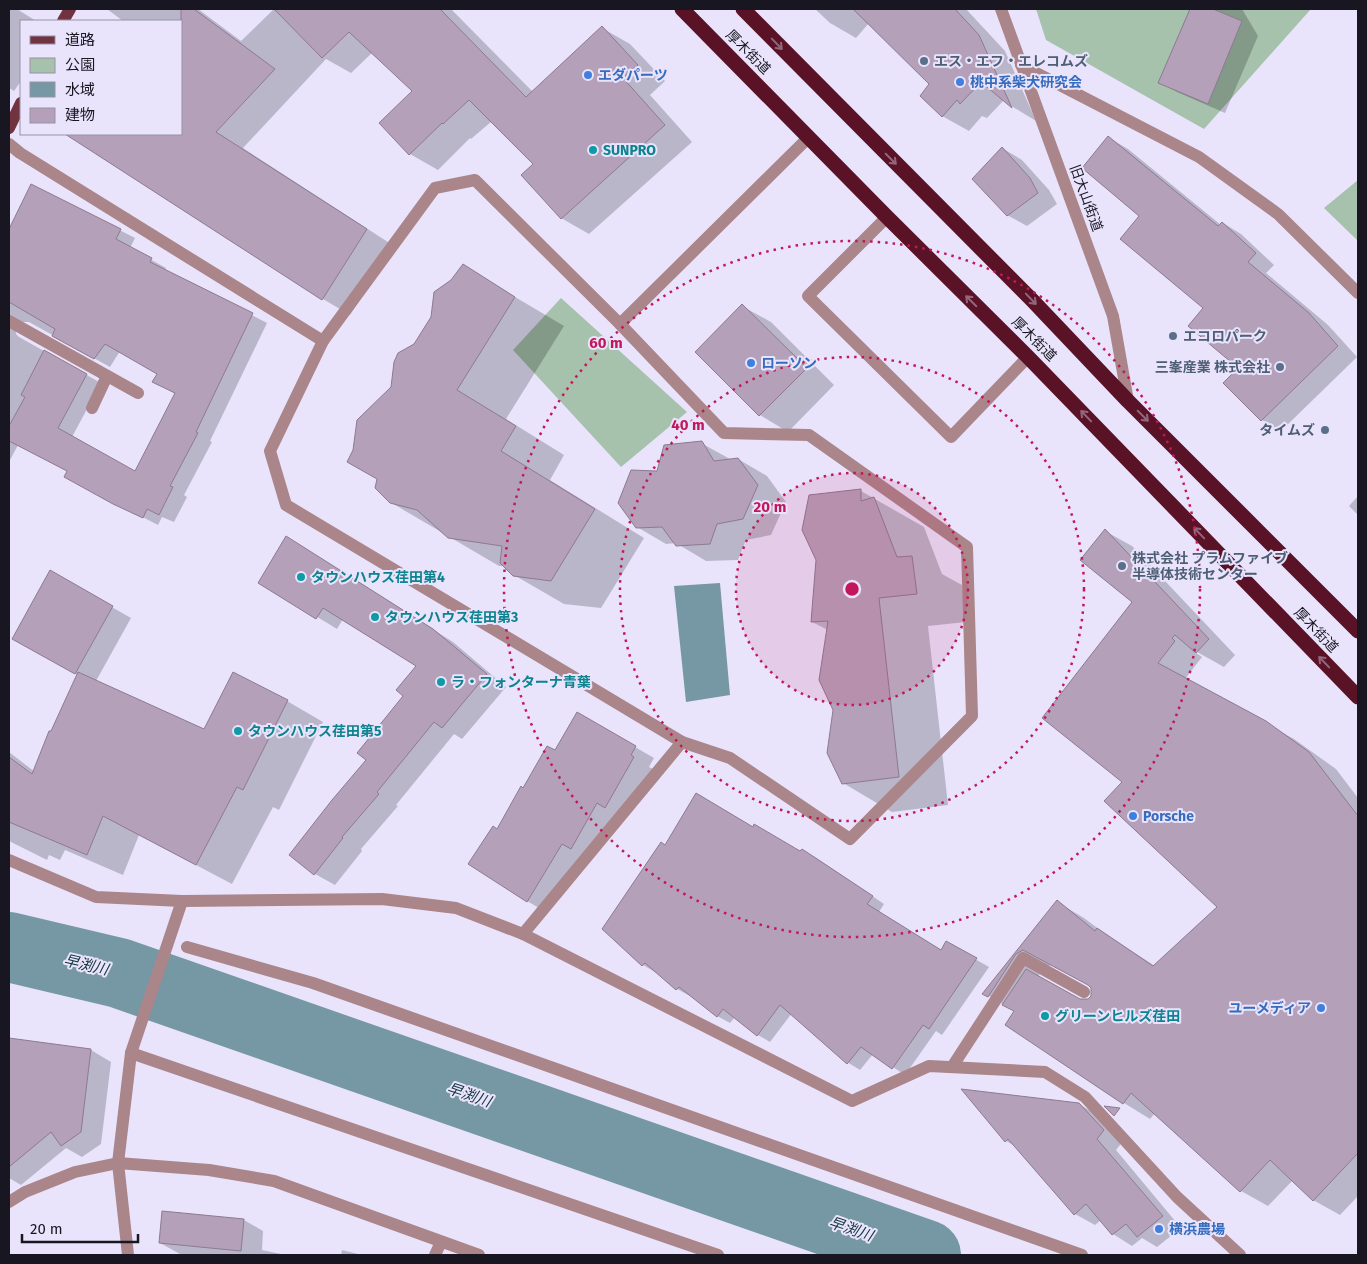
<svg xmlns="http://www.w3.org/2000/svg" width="1367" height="1264" font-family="'Fira Sans','Noto Sans JP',sans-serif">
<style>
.green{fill:#a6c1ac}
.water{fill:#7598a4}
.shadow{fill:#0003;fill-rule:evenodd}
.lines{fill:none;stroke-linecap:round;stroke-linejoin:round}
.river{stroke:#7598a4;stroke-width:70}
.building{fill:#b4a1b9;stroke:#8c7a90}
.minor{stroke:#aa858a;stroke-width:12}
.major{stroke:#70333f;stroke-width:12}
.highway{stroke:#5a1226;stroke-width:15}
.oneway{stroke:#93667c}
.ring{fill:none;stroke:#c2185b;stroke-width:2.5;stroke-dasharray:2.5 5}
.service-dot{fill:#5c6f8a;stroke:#e9e4fc;stroke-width:2}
.shop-dot{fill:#3f7fe0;stroke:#e9e4fc;stroke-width:2}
.culture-dot{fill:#0f9aa8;stroke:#e9e4fc;stroke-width:2}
.labels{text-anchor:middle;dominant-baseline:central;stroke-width:4;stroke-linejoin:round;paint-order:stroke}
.street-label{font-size:14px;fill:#181620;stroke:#e9e4fc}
.service-label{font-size:14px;font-weight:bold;fill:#4e5e75;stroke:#e9e4fc;text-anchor:start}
.shop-label{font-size:14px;font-weight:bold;fill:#366cbe;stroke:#e9e4fc;text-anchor:start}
.culture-label{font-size:14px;font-weight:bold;fill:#0d838f;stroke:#e9e4fc;text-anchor:start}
.water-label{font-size:15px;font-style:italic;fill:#10333e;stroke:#e9e4fc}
.centre{fill:#c2185b;stroke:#e9e4fc;stroke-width:2.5}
.ring-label{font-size:15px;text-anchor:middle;font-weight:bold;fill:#c2185b;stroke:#e9e4fc;stroke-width:4;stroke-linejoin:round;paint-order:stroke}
</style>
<rect width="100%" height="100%" fill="#e9e4fc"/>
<g class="green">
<polygon points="1036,9 1311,9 1204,129 1046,40"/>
<polygon points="1358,180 1358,241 1324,208"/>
<polygon points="561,298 687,412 621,467 513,350"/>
</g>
<polygon class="water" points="720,583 730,695 686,702 674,586"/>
<g class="shadow">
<polygon points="9,9 17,9 36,21 21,21 21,81 14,91 9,88"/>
<polygon points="107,9 198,9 241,41 274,9 451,9 533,92 602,28 630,44 665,81 650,95 692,142 589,234 561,218 534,164 492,121 471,139 470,138 438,170 410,154 414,91 373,52 351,73 326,59 243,148 394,246 350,315 323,299 67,134 181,134 181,21 123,21"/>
<polygon points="815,9 966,9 1005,51 1036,121 1013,107 1004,100 987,118 982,116 969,131 942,116 930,84 869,23 856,38 830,23"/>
<polygon points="1191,9 1242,9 1258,36 1225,113 1177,92 1160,82"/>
<polygon points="1109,138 1128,149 1221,225 1223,223 1241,234 1274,265 1266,273 1328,325 1357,357 1281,431 1262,420 1225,383 1240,368 1205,308 1141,215"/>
<polygon points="1002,148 1022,160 1049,190 1057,204 1027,226 1007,215"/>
<path d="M32,185L135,238L130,248L166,268L165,270L267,323L210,441L212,442L184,495L187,497L174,522L162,517L158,525L81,485L69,472L18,445L9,462V250L29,214ZM20,322H29L110,367L120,351L158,373L168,390L176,394L135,472L72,437L101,383L19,337L16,334V326Z"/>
<polygon points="463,266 564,326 506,419 564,455 550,480 644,538 601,608 564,604 514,575 505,566 499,566 390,502 392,387 452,281"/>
<polygon points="742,306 771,322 834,385 788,432 760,415 697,352"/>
<polygon points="701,443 730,459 738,459 767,476 786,502 771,535 746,540 738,560 706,561 676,543 666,544 637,527 658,472"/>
<polygon points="861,491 924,527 942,574 962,585 966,622 928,626 948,805 892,812 843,783 834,710 828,630 812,622"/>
<polygon points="1358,496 1358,515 1349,506"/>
<path d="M1105,531L1132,546L1235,655L1224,667L1197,652L1196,653L1202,657L1185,679L1294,739L1336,769L1358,798V1196L1340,1215L1313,1200L1293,1180L1268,1206L1241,1191L1155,1113L1150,1119L1124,1103L1016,1012L984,993L1057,902L1084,918L1104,933L1155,966L1219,907L1124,782L1134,602ZM1051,965L1091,986L1093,996L1088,1000L1080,1001L1038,977L1043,969Z"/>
<polygon points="287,538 453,642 506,687 462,739 454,734 396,805 398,806 361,849 362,851 335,885 315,874 291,855 368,760 405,696 418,665 343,619 337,629 260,582"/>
<polygon points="50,572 131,618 96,681 205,731 287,701 323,722 279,810 273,807 232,884 139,835 123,875 65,850 60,860 49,855 47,860 9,841 9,752 35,772 78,675 14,638"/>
<polygon points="578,714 654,758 649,767 653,769 546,912 527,901 498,831 523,789 555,752"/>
<polygon points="753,829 801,853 802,850 815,857 884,904 879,912 942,951 947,943 989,967 942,1035 936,1031 905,1075 873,1054 860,1070 847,1062 792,1013 770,1042 758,1035 735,1017 730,1023 717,1016 691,995 690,996 677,989 656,971 655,972 643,965 666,846"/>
<polygon points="9,1039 91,1050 111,1062 101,1144 82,1157 66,1148 21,1185 9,1178"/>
<polygon points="964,1091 1079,1104 1099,1116 1123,1141 1116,1150 1181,1228 1157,1247 1142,1238 1132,1246 1113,1234 1101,1220 1095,1225 1075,1214 1017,1147 1006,1141"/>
<polygon points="244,1220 263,1231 262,1250 286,1255 180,1254 160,1243"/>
<polygon points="342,1250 362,1255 341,1255"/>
</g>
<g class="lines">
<polyline class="river" points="9,947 119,973 926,1255"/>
</g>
<g class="building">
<polygon points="181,9 194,9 275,69 216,132 367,229 322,300 65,134 181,134"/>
<polygon points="274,9 440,9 526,97 602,26 638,65 623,78 665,125 561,219 521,175 533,164 469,100 443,124 442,123 409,155 379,123 412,91 349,32 322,58"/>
<polygon points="853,9 955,9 979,35 1012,108 981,82 960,104 957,100 942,117 920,96 929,84"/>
<polygon points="1190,9 1213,9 1242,21 1208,104 1158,83"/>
<polygon points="1108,136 1218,226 1222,222 1256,253 1248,262 1309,313 1338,346 1261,421 1223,383 1238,368 1188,326 1203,308 1120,239 1139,216 1082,168"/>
<polygon points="1002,147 1030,178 1038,193 1007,216 972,179"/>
<polygon points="31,184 121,229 116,239 152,258 150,262 253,313 196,432 198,433 170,486 173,487 159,515 147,509 143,518 113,504 64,477 67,471 9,441 9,426 25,397 21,395 44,350 87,374 58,428 135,471 175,393 152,382 157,374 105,344 94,359 52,336 55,329 9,302 9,229"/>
<polygon points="463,264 515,297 457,390 516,426 501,451 595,509 551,581 513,576 500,563 502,546 448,538 417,510 390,503 375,488 377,479 347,462 353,450 357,420 391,387 394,362 398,353 414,344 431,317 434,292 451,280"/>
<polygon points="742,304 807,368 759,416 695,352"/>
<polygon points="702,441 714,461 738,458 758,485 743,519 717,524 710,544 676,546 662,527 636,528 618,503 631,470 657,471 664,445"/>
<polygon points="861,489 861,501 874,497 897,557 912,556 917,594 879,598 899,777 842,784 827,753 833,710 819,680 828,621 811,622 816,560 802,530 809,495"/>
<polygon points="1105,529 1209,639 1196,653 1175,635 1172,638 1175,641 1158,663 1266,721 1309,752 1358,816 1358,1153 1313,1201 1270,1160 1240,1192 1131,1093 1123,1104 1005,1025 1014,1011 1002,1005 1026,969 1080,999 1088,999 1091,996 1091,988 1088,985 1023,950 1016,954 988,997 982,994 1057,900 1095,931 1097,928 1153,966 1217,907 1104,801 1122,782 1042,718 1132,602 1080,560"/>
<polygon points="286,536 433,629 487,674 442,728 434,722 377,792 379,794 342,837 343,838 314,875 289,855 332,800 366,760 357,753 403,696 396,690 416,666 323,608 316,619 258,583"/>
<polygon points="50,570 113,606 75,674 12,639"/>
<polygon points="78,672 204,729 233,672 288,700 243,790 237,787 196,865 103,816 87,855 9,822 9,757 32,774 49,731 51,731"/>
<polygon points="577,712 636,746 631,755 634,757 605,808 597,803 571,849 562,844 527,902 468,864 493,826 497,829 521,786 523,788 547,746 555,750"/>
<polygon points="696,793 753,827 754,824 800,851 802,849 873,896 867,904 941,950 946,941 977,958 929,1029 923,1025 892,1069 861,1047 847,1064 780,1005 757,1036 723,1009 717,1017 679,987 676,990 645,963 642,966 602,929 661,842 665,845"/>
<polygon points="9,1038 91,1049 81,1132 61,1146 51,1132 9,1167"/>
<polygon points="961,1089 1079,1103 1104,1130 1097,1139 1163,1216 1137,1237 1126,1224 1112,1235 1086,1204 1074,1215 1008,1139 1005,1142"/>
<polygon points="1104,1106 1120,1108 1114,1116"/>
<polygon points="162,1211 244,1219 241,1251 159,1243"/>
</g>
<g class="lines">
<g class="minor">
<polyline points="1001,9 1113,316 1128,401"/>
<polyline points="1021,65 1199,157 1278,214 1358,293"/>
<polyline points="9,144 20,153 323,341"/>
<polygon points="475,180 620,324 724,433 809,435 967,547 972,716 850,839 730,758 682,742 286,505 270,451 323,341 435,188"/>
<polyline points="887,217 808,296 951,437 1028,357"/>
<polyline points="9,321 138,393"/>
<polyline points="620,324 809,137"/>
<polyline points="92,408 107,376"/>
<polyline points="9,860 96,897 182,901 382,899 456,908 523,934 682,742"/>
<polyline points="523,934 852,1101 929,1066 1045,1072 1085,1097 1177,1197 1240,1255"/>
<polyline points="187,947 313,983 1082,1255"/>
<polyline points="131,1053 718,1255"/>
<polyline points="952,1067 1023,958 1084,992"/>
<polyline points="9,1202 25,1192 75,1172 118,1163 209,1170 274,1181 479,1255"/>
<polyline points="128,1255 118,1163 131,1053 182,901"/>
<polyline points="435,1255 441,1242"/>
</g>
<g class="major">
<polyline points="63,21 70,9"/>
<polyline points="9,128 21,103"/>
</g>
<g class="highway">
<polyline points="682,9 887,217 1028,357 1358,697"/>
<polyline points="743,9 1032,300 1128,401 1358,631"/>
</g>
</g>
<defs><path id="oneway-shaft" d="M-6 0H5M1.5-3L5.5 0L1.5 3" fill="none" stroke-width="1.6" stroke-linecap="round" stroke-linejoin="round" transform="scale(1.25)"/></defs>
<g class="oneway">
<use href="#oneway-shaft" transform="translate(777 44) rotate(46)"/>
<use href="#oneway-shaft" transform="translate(891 159) rotate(45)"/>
<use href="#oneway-shaft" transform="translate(1031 299) rotate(46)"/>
<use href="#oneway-shaft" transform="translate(971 301) rotate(-135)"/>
<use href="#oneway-shaft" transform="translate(1086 416) rotate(-134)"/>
<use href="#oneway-shaft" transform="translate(1143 416) rotate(45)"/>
<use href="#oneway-shaft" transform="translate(1199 533) rotate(-134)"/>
<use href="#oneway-shaft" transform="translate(1324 662) rotate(-134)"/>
</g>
<circle cx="852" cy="589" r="116" fill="#c2185b" fill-opacity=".12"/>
<g class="ring">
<circle cx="852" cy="589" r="116"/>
<circle cx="852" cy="589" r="232"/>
<circle cx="852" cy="589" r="348"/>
</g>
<g class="service-dot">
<circle cx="924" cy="61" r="5"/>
<circle cx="1173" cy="336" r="5"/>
<circle cx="1280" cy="367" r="5"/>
<circle cx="1325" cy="430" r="5"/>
<circle cx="1122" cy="566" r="5"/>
</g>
<g class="shop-dot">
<circle cx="588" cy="75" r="5"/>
<circle cx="960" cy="82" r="5"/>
<circle cx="751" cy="363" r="5"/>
<circle cx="1133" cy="816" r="5"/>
<circle cx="1321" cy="1008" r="5"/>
<circle cx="1159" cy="1229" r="5"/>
</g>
<g class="culture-dot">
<circle cx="593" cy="150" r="5"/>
<circle cx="301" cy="577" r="5"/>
<circle cx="375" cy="617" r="5"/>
<circle cx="441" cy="682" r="5"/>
<circle cx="238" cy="731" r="5"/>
<circle cx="1045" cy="1016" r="5"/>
</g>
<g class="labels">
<g class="street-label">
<text transform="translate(748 52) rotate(45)">厚木街道</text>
<text transform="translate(1086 198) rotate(70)">旧大山街道</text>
<text transform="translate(1034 339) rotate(45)">厚木街道</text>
<text transform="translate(1316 630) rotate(46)">厚木街道</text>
</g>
<g class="service-label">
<text x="934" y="61">エス・エフ・エレコムズ</text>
<text x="1183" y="336">エコロパーク</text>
<text x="1270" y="367" text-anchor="end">三峯産業 株式会社</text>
<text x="1315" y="430" text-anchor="end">タイムズ</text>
<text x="1132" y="558">株式会社 プラムファイブ<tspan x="1132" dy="16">半導体技術センター</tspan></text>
</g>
<g class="shop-label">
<text x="598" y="75">エダパーツ</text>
<text x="970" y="82">桃中系柴犬研究会</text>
<text x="761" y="363">ローソン</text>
<text x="1143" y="816">Porsche</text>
<text x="1311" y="1008" text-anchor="end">ユーメディア</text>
<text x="1169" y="1229">横浜農場</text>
</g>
<g class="culture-label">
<text x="603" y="150">SUNPRO</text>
<text x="311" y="577">タウンハウス荏田第4</text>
<text x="385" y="617">タウンハウス荏田第3</text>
<text x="451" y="682">ラ・フォンターナ青葉</text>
<text x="248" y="731">タウンハウス荏田第5</text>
<text x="1055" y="1016">グリーンヒルズ荏田</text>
</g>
<g class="water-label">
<text transform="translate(86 965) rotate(13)">早渕川</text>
<text transform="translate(469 1095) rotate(19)">早渕川</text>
<text transform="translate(851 1229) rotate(19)">早渕川</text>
</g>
</g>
<circle cx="852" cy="589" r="8" class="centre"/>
<g class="ring-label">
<text x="606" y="348">60 m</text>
<text x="688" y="430">40 m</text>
<text x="770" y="512">20 m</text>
</g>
<rect width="1367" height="1264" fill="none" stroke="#181620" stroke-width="20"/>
<rect x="20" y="20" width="162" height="115" fill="#e9e4fc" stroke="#9592a4"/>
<rect x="30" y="36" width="25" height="8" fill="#70333f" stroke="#9592a4"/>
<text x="65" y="45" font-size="15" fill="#181620">道路</text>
<rect x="30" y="58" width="25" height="15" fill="#a6c1ac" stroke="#9592a4"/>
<text x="65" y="70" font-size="15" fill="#181620">公園</text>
<rect x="30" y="82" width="25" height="15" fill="#7598a4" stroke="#9592a4"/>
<text x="65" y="95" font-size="15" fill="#181620">水域</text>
<rect x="30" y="108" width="25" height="15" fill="#b4a1b9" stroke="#9592a4"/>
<text x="65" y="120" font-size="15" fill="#181620">建物</text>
<path d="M22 1234v8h116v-8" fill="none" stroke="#181620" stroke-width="2.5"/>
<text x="30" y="1234" font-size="15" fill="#181620" stroke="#e9e4fc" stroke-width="4" paint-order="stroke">20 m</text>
</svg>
